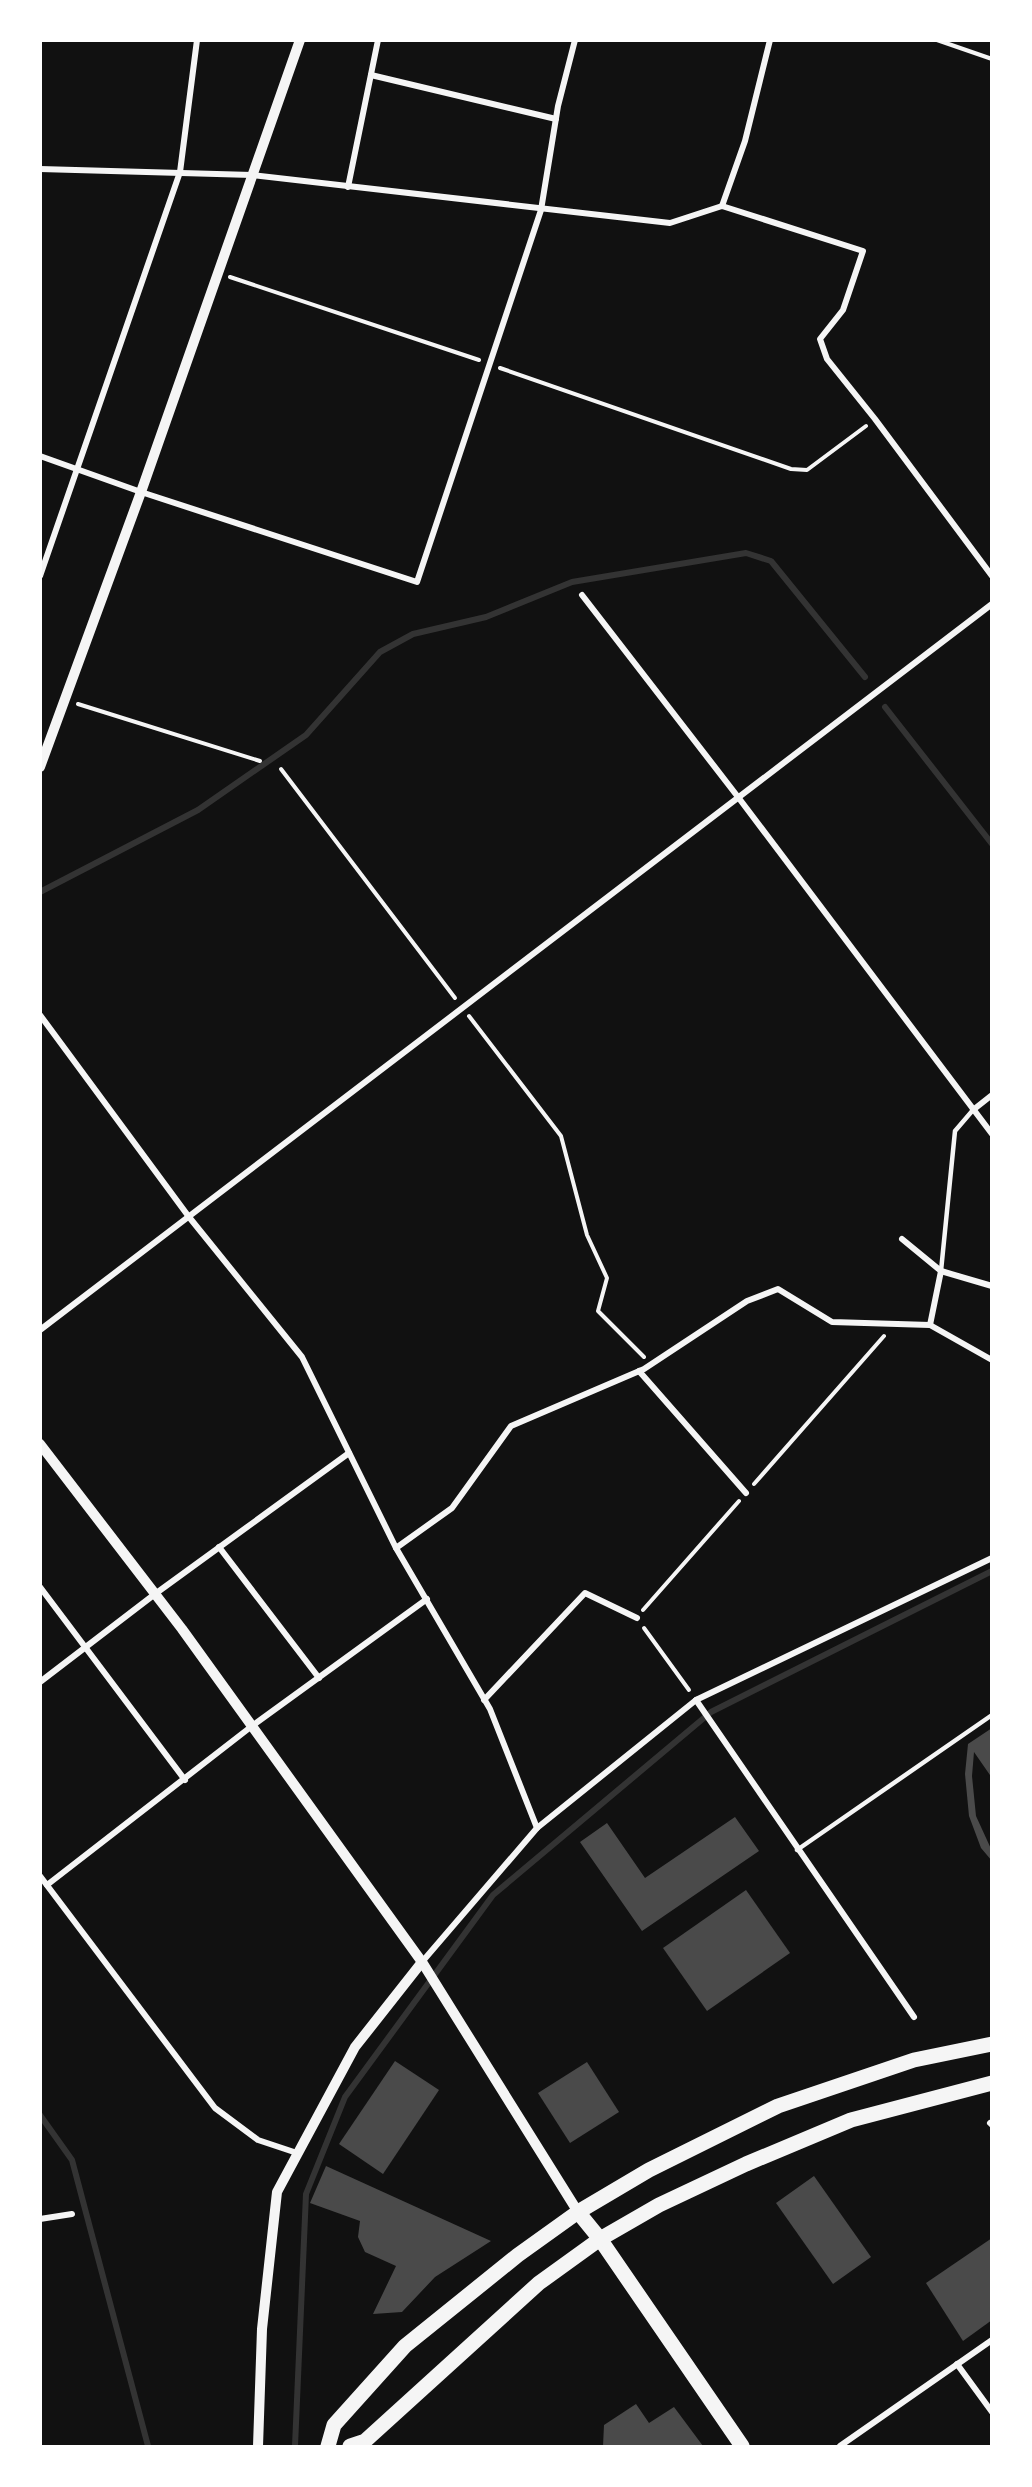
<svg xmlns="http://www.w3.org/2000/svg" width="1032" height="2487" font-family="Signika,sans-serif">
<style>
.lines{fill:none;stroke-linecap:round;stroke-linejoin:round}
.stream{stroke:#333;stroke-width:6}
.building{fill:#4a4a4a}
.path{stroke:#f5f5f5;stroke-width:4}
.service{stroke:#f5f5f5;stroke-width:4.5}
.minor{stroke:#f5f5f5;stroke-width:6}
.tertiary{stroke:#f5f5f5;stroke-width:10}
.trunk{stroke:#f5f5f5;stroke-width:15}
</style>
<rect width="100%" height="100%" fill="#111"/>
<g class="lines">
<g class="stream">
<polyline points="885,707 992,844"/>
<polyline points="40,892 198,810 306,735 380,652 413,634 486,617 572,582 746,553 771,561 865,677"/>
<polyline points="40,2115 72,2160 148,2446"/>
<polyline points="295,2446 306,2194 345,2097 493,1895 711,1712 992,1571"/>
</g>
</g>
<g class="building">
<polygon points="992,1728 992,1778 974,1752 972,1776 976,1816 992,1851 992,1861 981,1848 969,1816 965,1774 968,1744"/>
<polygon points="735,1817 759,1851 642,1931 580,1842 607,1823 645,1878"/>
<polygon points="746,1890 790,1953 707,2011 663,1948"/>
<polygon points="395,2061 439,2090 383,2174 339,2144"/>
<polygon points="587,2062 619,2112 570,2143 538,2093"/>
<polygon points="326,2166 491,2241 435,2277 402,2312 373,2314 396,2266 365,2252 358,2237 360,2221 310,2203"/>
<polygon points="814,2176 871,2257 833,2284 776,2203"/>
<polygon points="992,2238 992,2320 963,2341 926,2283"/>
<polygon points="636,2404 649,2423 674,2407 703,2446 603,2446 604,2425"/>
</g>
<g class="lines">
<g class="path">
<polyline points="937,40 992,59"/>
<polyline points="230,277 479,360"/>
<polyline points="500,368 791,469 807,470 866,426"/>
<polyline points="78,704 260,761"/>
<polyline points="281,769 455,998"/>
<polyline points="469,1016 561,1136 587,1235 607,1278 598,1311 644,1357"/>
<polyline points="754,1484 884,1336"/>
<polyline points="643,1610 739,1501"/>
<polyline points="644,1628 689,1690"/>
</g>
<g class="service">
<polyline points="941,1271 955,1131 973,1110"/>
<polyline points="797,1850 992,1715"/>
</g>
<g class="minor">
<polyline points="371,75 556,119"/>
<polyline points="40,169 252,175 670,223 722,206 863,251 843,310 820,339 827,359 875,419 992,576"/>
<polyline points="348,187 378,40"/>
<polyline points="722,206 745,141 770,40"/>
<polyline points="40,456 141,492 417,582 541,210 558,106 575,40"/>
<polyline points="40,576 180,172 197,40"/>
<polyline points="582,595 738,797 992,1134"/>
<polyline points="40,1015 189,1217 302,1357 396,1548 490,1709 537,1828"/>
<polyline points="973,1110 992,1095"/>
<polyline points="902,1239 941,1271 992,1286"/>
<polyline points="930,1325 992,1360"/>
<polyline points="40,1330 992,604"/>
<polyline points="639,1371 746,1493"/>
<polyline points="219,1547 319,1678"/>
<polyline points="396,1548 452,1508 511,1426 644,1369 747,1301 778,1289 832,1322 930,1325 941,1271"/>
<polyline points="40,1587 185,1780"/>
<polyline points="40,1682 155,1594 349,1453"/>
<polyline points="484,1700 585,1593 637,1618"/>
<polyline points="696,1700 914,2017"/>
<polyline points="40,1876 215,2108 258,2140 297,2153"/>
<polyline points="47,1885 252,1726 427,1599"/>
<polyline points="422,1962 537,1828 696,1700 992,1558"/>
<polyline points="990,2123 992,2125"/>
<polyline points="40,2219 72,2214"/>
<polyline points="957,2364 992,2412"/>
<polyline points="840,2446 992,2340"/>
</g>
<g class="tertiary">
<polyline points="40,767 141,492 300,40"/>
<polyline points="40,1444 182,1629 422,1962 578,2212"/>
<polyline points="258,2446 262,2329 277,2192 355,2047 422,1962"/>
</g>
<g class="trunk">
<polyline points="578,2212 600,2239 742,2446"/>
<polyline points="328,2446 334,2425 405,2346 518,2255 578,2212 649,2170 778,2106 914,2060 992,2044"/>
<polyline points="350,2446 365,2441 539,2283 600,2239 659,2205 746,2164 851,2120 992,2083"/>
</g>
</g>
<rect width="1032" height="2487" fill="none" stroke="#ffffff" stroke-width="84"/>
</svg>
